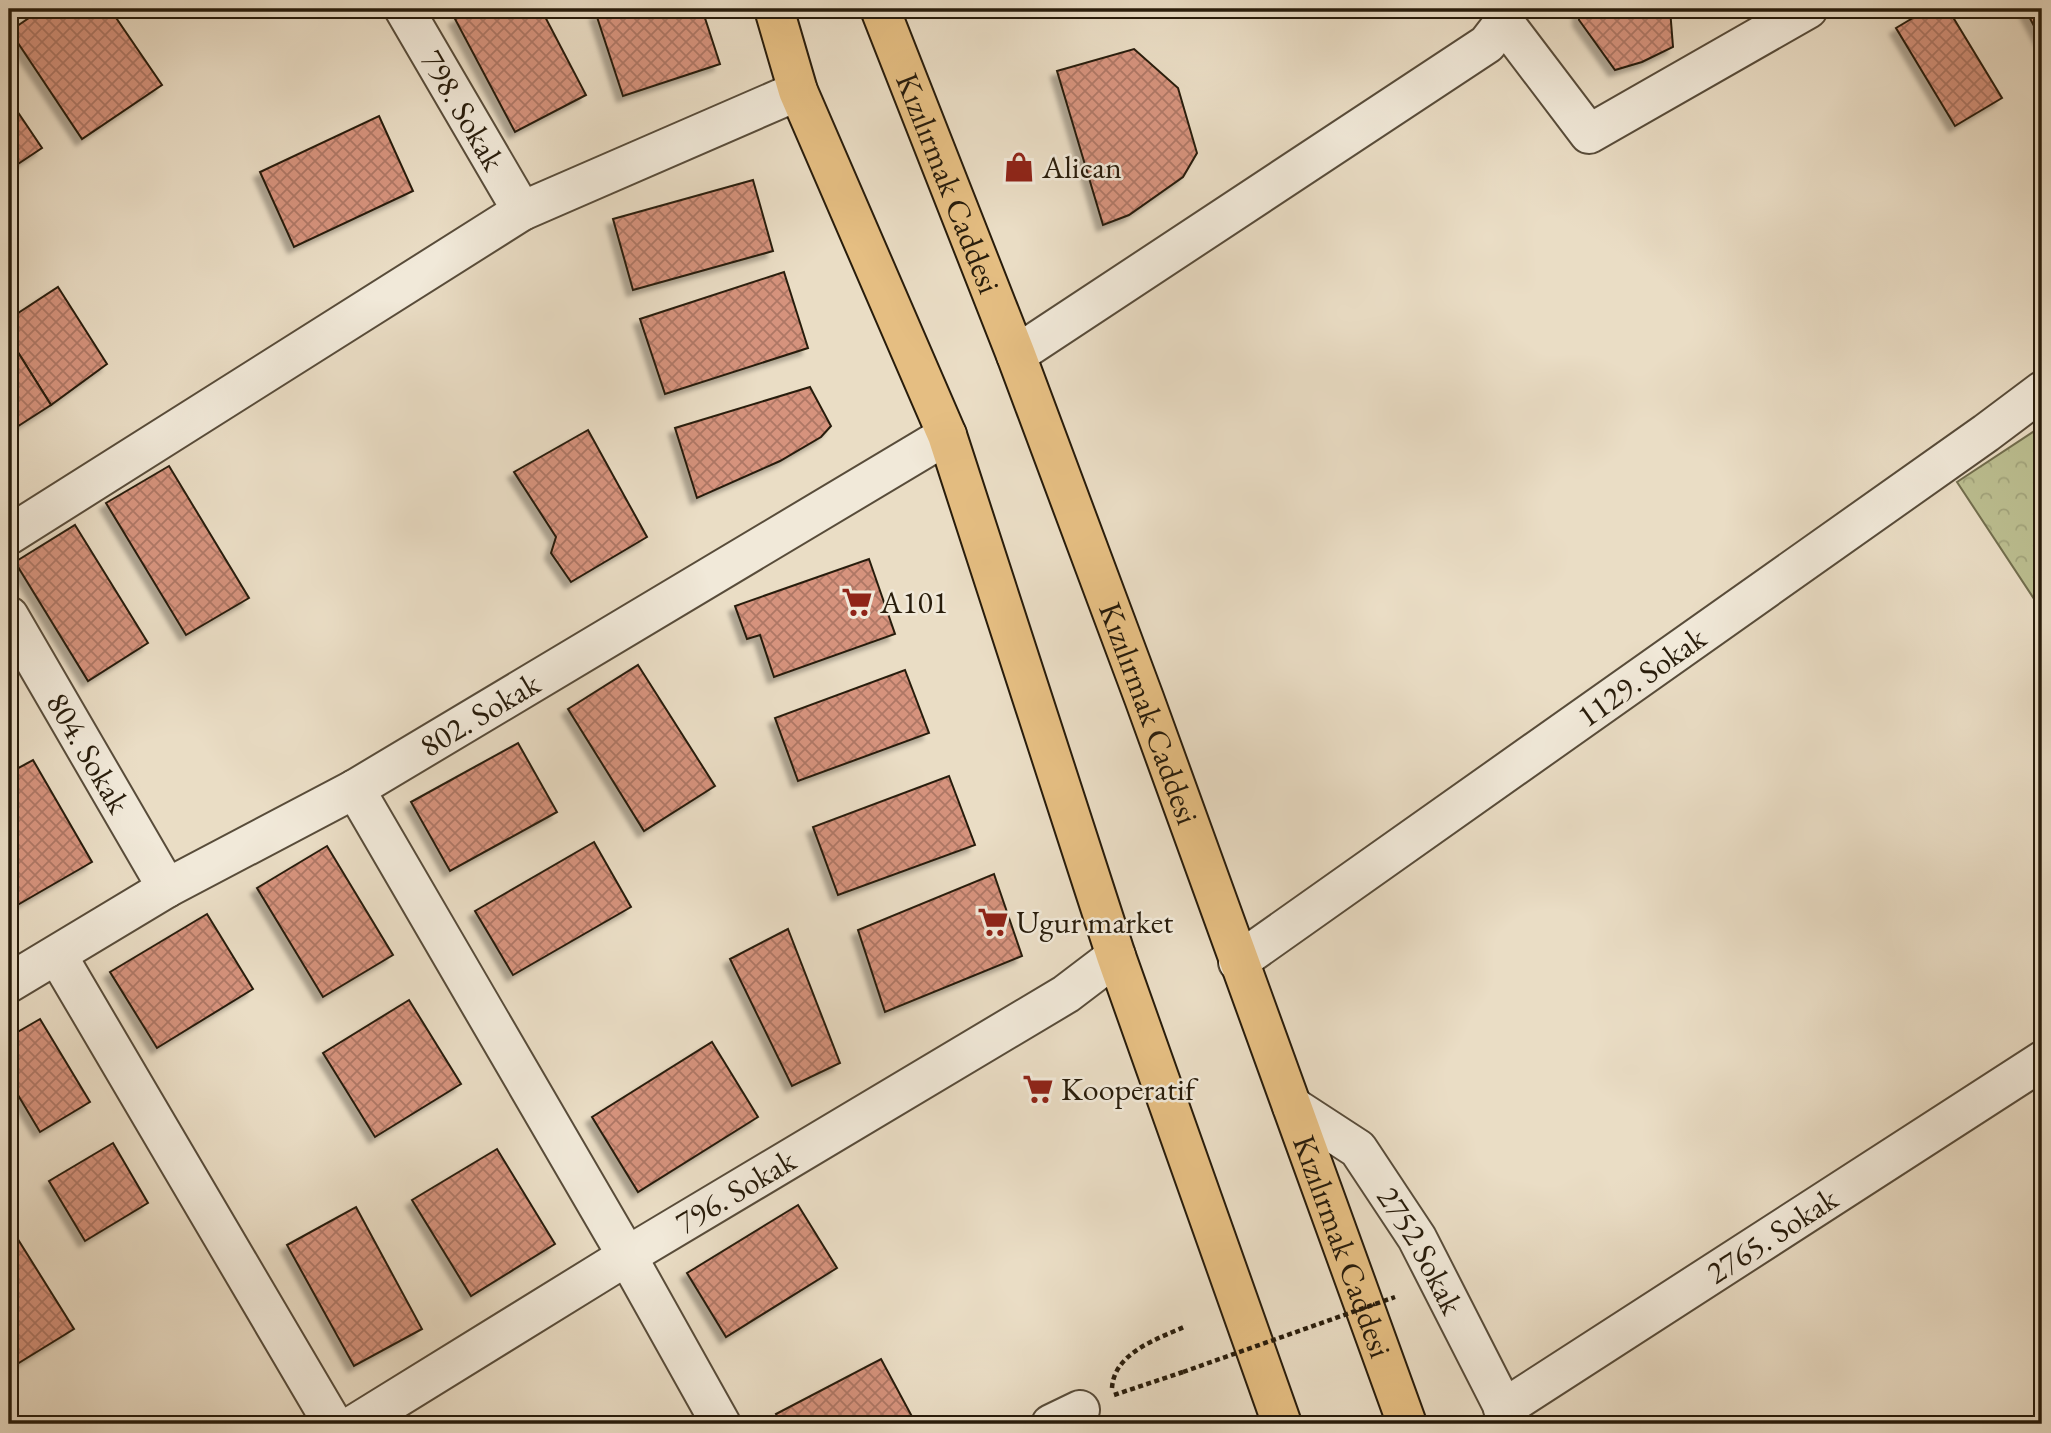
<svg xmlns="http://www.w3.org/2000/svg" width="2051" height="1433" font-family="'EB Garamond',serif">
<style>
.park{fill:url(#park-crowns);stroke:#726e4e;stroke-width:2}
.building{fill:url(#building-cross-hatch);stroke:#281c0b;stroke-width:2;filter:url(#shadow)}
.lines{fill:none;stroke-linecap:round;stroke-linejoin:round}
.minor-casing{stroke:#584c3a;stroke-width:42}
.major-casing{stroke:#281c0b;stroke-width:42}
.path{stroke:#281c0b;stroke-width:4.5;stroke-dasharray:5 3.5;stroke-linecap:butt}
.minor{stroke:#f1e9d9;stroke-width:38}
.major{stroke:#e5be82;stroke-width:38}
.path-bridge{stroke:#281c0b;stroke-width:4.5;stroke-dasharray:5 3.5;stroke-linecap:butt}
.labels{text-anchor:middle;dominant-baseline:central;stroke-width:5;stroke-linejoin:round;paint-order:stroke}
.street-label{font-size:32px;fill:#281c0b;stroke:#f1e9d9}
.poi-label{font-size:32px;fill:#281c0b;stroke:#f1e9d9;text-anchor:start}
</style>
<defs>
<pattern id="park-crowns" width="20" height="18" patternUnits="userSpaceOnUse" patternTransform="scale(1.75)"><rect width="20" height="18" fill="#bcbf91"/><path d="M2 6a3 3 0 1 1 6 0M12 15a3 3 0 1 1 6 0" fill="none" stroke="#a2a47c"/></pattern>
<pattern id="building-cross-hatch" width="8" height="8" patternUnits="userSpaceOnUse" patternTransform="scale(1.75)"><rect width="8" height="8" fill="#d6937d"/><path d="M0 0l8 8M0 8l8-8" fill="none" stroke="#ae7765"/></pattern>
<filter id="shadow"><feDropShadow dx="-6" dy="6" stdDeviation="2" flood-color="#0004"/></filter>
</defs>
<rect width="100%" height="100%" fill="#eaddc5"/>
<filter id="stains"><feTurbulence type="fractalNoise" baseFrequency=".00286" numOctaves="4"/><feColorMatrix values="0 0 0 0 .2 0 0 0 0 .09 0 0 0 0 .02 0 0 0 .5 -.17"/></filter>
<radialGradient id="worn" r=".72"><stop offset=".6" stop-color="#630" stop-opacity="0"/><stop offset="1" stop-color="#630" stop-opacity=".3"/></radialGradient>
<polygon class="park" points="2042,426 2042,611 1957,482"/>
<g class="building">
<polygon points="42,9 110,9 162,85 82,139 10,31"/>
<polygon points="474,9 541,9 586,95 515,132 455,19"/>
<polygon points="613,9 702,9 720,64 623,96 596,14"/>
<polygon points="1579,9 1670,9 1673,47 1642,62 1615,70 1579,20"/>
<polygon points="1928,9 1948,9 2002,98 1955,126 1896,28"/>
<polygon points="2025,9 2042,9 2042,41"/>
<polygon points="1134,49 1178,88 1197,153 1183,177 1129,215 1103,225 1057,71"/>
<polygon points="9,99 42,148 9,170"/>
<polygon points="379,116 413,191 294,247 260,172"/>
<polygon points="753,180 773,251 633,290 613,219"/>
<polygon points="784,272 808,348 665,394 640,319"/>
<polygon points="58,287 107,364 51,405 9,338 9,319"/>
<polygon points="9,338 51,405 9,432"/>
<polygon points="810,387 831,426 821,437 780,461 697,498 675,428"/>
<polygon points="588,430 647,537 571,582 551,553 556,537 514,472"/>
<polygon points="169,466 249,598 186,635 106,503"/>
<polygon points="75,525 148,643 88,681 15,562"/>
<polygon points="869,559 895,634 774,677 760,635 747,639 735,606"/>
<polygon points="638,665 715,786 644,831 568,709"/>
<polygon points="905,670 929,733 798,781 775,718"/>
<polygon points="518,743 557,812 450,871 411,802"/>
<polygon points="33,760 92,862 14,907 9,899 9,773"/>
<polygon points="949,776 975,845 838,895 813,827"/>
<polygon points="594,842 631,907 513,975 475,911"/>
<polygon points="327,846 393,955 323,997 257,888"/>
<polygon points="994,874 1022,956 885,1012 858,930"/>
<polygon points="207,914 253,989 157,1048 110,972"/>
<polygon points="788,929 840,1063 792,1086 730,959"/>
<polygon points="409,1000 461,1084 375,1137 323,1053"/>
<polygon points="40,1019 90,1102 40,1132 9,1080 9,1037"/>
<polygon points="712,1042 758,1117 638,1192 592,1117"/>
<polygon points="113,1143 148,1203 85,1241 49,1181"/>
<polygon points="497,1149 555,1244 471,1296 412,1200"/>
<polygon points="798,1205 837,1268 726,1337 687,1273"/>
<polygon points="356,1207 422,1329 354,1366 287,1245"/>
<polygon points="9,1225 74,1329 9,1369"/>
<polygon points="881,1359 916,1424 781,1424 776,1414"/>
</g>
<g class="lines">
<g class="minor-casing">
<g id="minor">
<path id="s1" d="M404,9L522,211"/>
<polyline points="1504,22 1589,134 1808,9"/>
<polyline points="1016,355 1487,44 1504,22 1507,9"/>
<polyline points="9,535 522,211 798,91"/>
<path id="s2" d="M9,616L167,888"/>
<polyline points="355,789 627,1256 721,1424"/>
<polyline points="57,955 333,1424"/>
<path id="s3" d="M1238,962L1986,433L2042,391"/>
<path id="s4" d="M9,983L167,888L355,789L947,435"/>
<path id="s5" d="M1292,1106L1358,1149L1417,1238L1512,1424"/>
<path id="s6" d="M1503,1409L2042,1061"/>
<path id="s7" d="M355,1424L627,1256L1066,994L1116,956"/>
<polyline points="1051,1424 1080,1410"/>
</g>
</g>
<g class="major-casing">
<g id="major">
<polyline points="774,9 798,91 947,435 1116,956 1282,1424"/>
<path id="s8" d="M880,9L1016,355L1144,698L1407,1424"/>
</g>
</g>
<g class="path">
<path d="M1112,1388C1114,1353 1157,1339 1184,1327"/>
<polyline points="1114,1395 1183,1372"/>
</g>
<use href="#minor" class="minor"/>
<use href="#major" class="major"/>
<polyline class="path-bridge" points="1183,1372 1395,1297"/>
</g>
<defs>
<g id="shop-bare" transform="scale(2.415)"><path d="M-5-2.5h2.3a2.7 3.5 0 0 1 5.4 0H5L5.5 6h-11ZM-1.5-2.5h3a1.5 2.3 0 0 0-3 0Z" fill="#8f2418" stroke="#f1e9d9" stroke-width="2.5" paint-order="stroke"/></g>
<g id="supermarket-bare" transform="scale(2.415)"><path d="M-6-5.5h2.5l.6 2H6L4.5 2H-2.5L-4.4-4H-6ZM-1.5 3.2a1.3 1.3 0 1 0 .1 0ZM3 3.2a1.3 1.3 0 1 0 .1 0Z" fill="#8f2418" stroke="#f1e9d9" stroke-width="2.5" paint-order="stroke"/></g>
</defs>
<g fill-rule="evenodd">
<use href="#shop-bare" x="1019" y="167"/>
<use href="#supermarket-bare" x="857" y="602"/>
<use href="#supermarket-bare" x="993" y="922"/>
<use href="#supermarket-bare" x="1038" y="1089"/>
</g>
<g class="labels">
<g class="street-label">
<text stroke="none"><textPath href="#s1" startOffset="117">798. Sokak</textPath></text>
<text stroke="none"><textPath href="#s8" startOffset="187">Kızılırmak Caddesi</textPath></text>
<text stroke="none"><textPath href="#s3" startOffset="494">1129. Sokak</textPath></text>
<text stroke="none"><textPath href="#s4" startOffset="542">802. Sokak</textPath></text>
<text stroke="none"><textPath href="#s8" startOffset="754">Kızılırmak Caddesi</textPath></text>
<text stroke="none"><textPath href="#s2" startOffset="158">804. Sokak</textPath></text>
<text stroke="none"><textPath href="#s7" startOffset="446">796. Sokak</textPath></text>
<text stroke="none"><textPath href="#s6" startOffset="320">2765. Sokak</textPath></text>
<text stroke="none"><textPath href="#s8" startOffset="1321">Kızılırmak Caddesi</textPath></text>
<text stroke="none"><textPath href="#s5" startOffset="198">2752 Sokak</textPath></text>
</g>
<g class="poi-label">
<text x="1042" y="167">Alican</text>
<text x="880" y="602">A101</text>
<text x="1016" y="922">Ugur market</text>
<text x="1061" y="1089">Kooperatif</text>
</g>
</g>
<rect width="2051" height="1433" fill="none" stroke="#eaddc5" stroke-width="35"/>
<rect x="10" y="10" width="2030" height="1412" fill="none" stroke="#281c0b" stroke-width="3.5"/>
<rect x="18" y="18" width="2016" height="1398" fill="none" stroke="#281c0b" stroke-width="2"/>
<rect width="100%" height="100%" filter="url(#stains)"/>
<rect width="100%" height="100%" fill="url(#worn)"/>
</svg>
